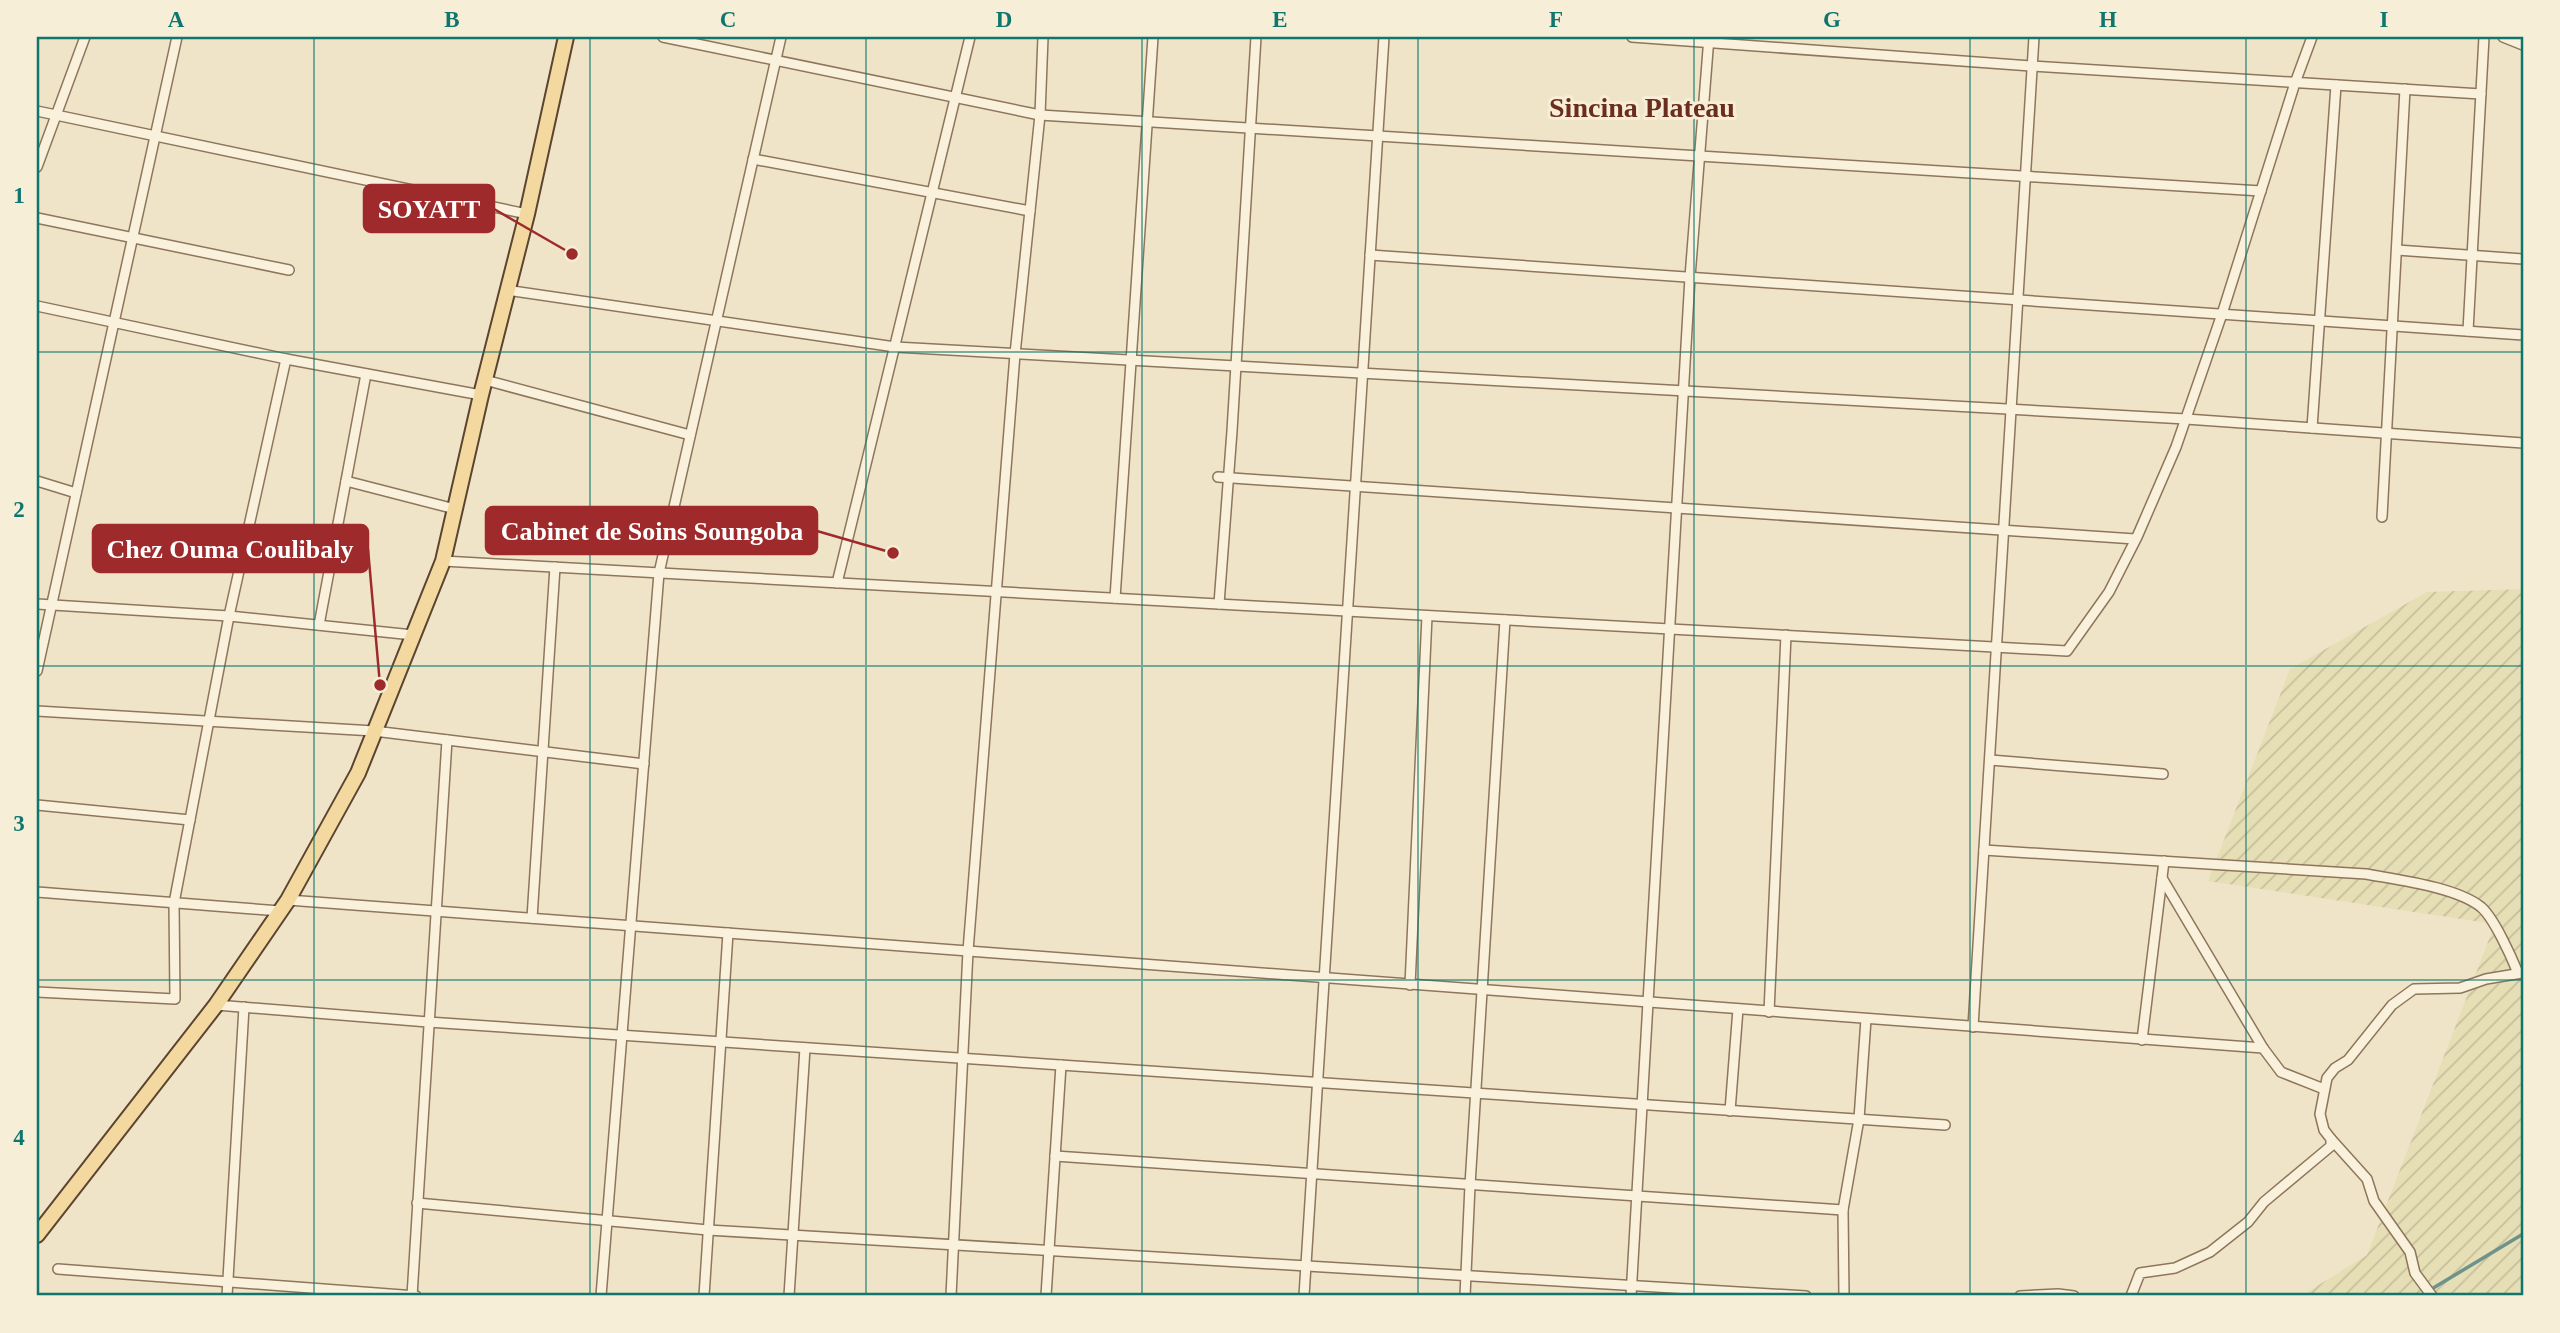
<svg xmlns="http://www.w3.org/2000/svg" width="2560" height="1333" font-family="'Times New Roman',serif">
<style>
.farmland{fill:url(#farmland-furrows)}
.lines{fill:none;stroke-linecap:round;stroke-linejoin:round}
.stream{stroke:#6f938a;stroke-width:3.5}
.street-casing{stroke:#8d765c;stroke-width:12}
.primary-casing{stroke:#5b4430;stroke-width:18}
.street{stroke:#faf1dc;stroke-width:9}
.primary{stroke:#f3d9a0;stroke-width:14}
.grid{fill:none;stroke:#0f766e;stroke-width:2;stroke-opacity:0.55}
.labels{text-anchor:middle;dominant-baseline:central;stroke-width:6;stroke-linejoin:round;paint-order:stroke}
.quarter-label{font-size:28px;font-weight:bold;fill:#6b2e1e;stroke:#f7eed8}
.leader{fill:none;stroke:#9e2a2b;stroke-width:2.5}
.callout-dot{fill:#9e2a2b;stroke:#f7eed8;stroke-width:2.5}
.callout{fill:#9e2a2b;stroke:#9e2a2b;stroke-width:2.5}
.callout-label{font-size:26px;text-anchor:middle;font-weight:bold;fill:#fff}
.neatline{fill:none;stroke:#0f766e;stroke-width:2.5}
.grid-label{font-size:23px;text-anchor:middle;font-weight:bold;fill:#0f766e}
</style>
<defs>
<pattern id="farmland-furrows" width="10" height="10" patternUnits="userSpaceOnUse" patternTransform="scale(1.75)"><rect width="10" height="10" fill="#e6deb5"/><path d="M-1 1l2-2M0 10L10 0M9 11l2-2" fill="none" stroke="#c6bf9b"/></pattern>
</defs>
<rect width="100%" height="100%" fill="#f0e4c8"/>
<polygon class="farmland" points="2523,589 2523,1296 2301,1296 2367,1255 2495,924 2208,881 2290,669 2427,592"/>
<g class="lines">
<polyline class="stream" points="2420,1296 2523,1234"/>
<g class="street-casing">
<g id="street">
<polyline points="663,37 1040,115 2261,191"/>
<polyline points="1632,37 2031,66 2481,94"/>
<polyline points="2503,37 2523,45"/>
<polyline points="37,111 527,214"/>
<polyline points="753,159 1030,211"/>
<polyline points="37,167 85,37"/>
<polyline points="37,218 289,270"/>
<polyline points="2397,250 2523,259"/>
<polyline points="1370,255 2523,335"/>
<polyline points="506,290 895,347 2186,419 2523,443"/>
<polyline points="37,306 286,359 481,395"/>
<polyline points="2468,331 2484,37"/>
<polyline points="485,380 690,435"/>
<polyline points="2312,428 2336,85"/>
<polyline points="1218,477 2135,539"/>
<polyline points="37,481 76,493"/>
<polyline points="346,481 455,509"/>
<polyline points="2382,517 2405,89"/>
<polyline points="443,561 2067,651 2109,592 2137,537 2176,447 2222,314 2295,83 2312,37"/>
<polyline points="837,583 970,37"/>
<polyline points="1115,598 1153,37"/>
<polyline points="37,604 229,616 413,635"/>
<polyline points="1219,604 1232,431 1256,37"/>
<polyline points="319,625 366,374"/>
<polyline points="37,671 177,37"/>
<polyline points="37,711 374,731 644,764"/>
<polyline points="1990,760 2163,774"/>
<polyline points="37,805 190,820"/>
<path d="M1984,850L2366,874C2398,880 2456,887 2481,907C2494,918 2511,956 2518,973"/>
<polyline points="2162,878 2263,1048 2281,1072 2324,1089"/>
<polyline points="37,892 280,911"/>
<polyline points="288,900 2263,1048"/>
<polyline points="532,918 555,567"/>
<polyline points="1410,985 1427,616"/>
<polyline points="37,992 175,999 174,903 229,616 286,359"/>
<polyline points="216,1005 428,1022 1945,1125"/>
<polyline points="1769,1012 1786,635"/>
<polyline points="1973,1027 2034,37"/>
<polyline points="2142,1040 2164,861"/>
<polyline points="1730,1111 1738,1009"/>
<polyline points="2331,1139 2367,1179 2374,1201 2410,1252 2415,1273 2432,1296"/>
<polyline points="1055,1156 1843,1210"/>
<polyline points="417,1203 708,1230 1806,1296"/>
<polyline points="58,1269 416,1296"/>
<polyline points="227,1296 244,1007"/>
<polyline points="412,1296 447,740"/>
<polyline points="601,1296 659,573 781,37"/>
<polyline points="704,1296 728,933"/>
<polyline points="789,1296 805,1048"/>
<polyline points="951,1296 968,951 1015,354 1040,115 1043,37"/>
<polyline points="1046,1296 1061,1065"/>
<polyline points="1304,1296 1384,37"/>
<polyline points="1465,1296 1470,1185 1505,620"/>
<polyline points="1631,1296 1690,277 1709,37"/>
<polyline points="1844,1296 1843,1210 1859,1119 1866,1019"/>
<polyline points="2020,1296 2058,1294 2074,1296"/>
<polyline points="2131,1296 2140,1273 2175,1268 2210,1252 2248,1222 2264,1202 2331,1146 2331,1139 2324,1130 2320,1114 2327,1078 2335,1068 2348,1060 2392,1005 2414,989 2460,988 2486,979 2522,973"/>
</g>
</g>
<g class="primary-casing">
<polyline id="primary" points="37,1235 216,1005 288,900 358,773 443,561 481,395 527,214 566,37"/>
</g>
<use href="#street" class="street"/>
<use href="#primary" class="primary"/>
</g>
<path class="grid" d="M314,37V1296M590,37V1296M866,37V1296M1142,37V1296M1418,37V1296M1694,37V1296M1970,37V1296M2246,37V1296M37,352H2523M37,666H2523M37,980H2523"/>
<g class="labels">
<g class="quarter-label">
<text x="1642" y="107">Sincina Plateau</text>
</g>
</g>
<path class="leader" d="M572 254L494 209M893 553L817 531M380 685L368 549"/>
<g class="callout-dot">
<circle cx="572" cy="254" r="7"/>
<circle cx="893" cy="553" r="7"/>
<circle cx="380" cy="685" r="7"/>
</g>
<g class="callout">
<rect x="364" y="185" width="130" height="47" rx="7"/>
<rect x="486" y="507" width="331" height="47" rx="7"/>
<rect x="93" y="525" width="275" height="47" rx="7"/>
</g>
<g class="callout-label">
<text x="429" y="218">SOYATT</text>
<text x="652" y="540">Cabinet de Soins Soungoba</text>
<text x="230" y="558">Chez Ouma Coulibaly</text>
</g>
<rect width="2560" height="1333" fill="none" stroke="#f7eed8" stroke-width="77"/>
<rect x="38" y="38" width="2484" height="1256" class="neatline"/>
<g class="grid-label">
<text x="176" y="27">A</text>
<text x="452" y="27">B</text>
<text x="728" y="27">C</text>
<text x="1004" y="27">D</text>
<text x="1280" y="27">E</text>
<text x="1556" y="27">F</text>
<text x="1832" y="27">G</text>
<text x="2108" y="27">H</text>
<text x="2384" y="27">I</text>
<text x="19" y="203">1</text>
<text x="19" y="517">2</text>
<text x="19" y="831">3</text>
<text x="19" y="1145">4</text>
</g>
</svg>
